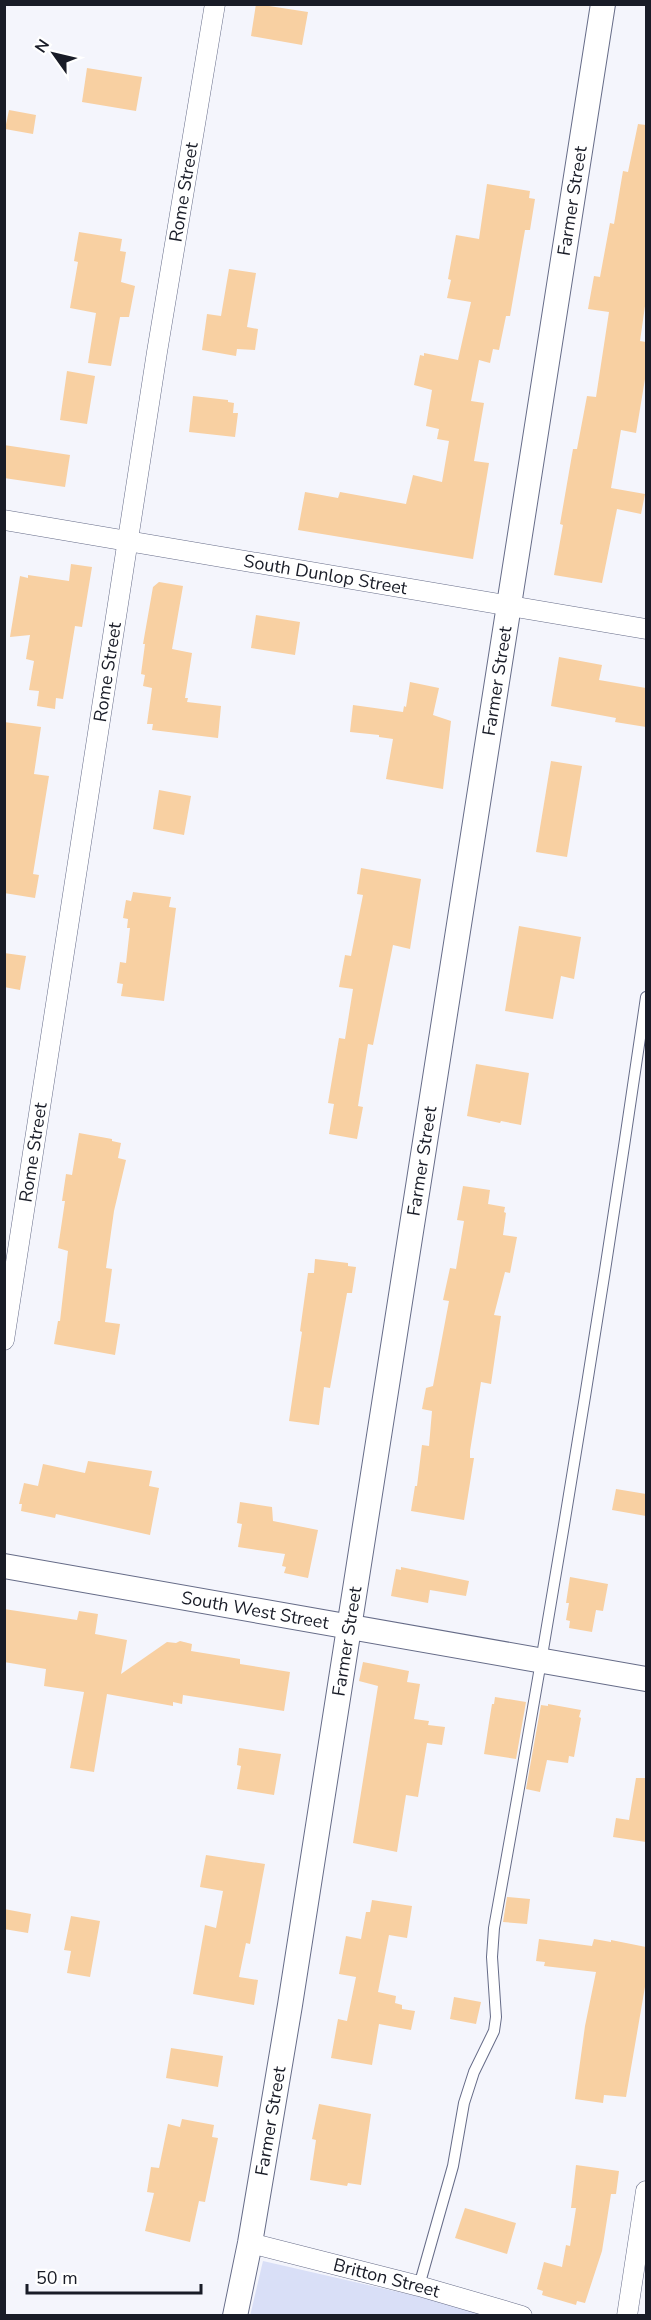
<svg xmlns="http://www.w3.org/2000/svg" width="651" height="2320" font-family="'Nunito Sans',sans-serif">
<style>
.green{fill:#d9dff7}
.building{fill:#f8d0a2}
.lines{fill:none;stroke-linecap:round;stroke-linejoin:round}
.service-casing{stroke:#666c88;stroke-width:12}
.minor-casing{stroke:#666c88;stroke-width:21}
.tertiary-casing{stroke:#666c88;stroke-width:26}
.service{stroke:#fff;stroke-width:10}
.minor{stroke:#fff;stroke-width:20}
.tertiary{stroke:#fff;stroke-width:24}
.labels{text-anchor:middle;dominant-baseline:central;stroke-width:6;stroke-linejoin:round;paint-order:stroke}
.street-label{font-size:18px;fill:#191c27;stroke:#fff}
</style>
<rect width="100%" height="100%" fill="#f4f5fc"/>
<polygon class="green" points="263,2261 499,2315 250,2316"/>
<g class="building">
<polygon points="256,4 308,12 302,45 251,36"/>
<polygon points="87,68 142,77 136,111 82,102"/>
<polygon points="9,110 36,115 33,134 5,129"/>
<polygon points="638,124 646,125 646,299 640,341 646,342 646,373 636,433 621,430 611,488 645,494 641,514 617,509 602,583 554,575 563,525 560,524 573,449 577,449 587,396 596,397 609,312 588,309 594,276 600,277 610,223 614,224 623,171 628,172"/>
<polygon points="487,184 530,191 529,198 535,199 530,230 525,230 510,316 506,316 499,350 493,349 490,363 479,360 471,401 484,403 474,461 489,463 473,559 298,530 305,492 338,498 340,492 406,504 413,475 442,482 449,441 437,439 439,429 426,426 432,390 414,385 420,355 424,356 424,353 458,360 471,302 447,298 451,280 448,279 456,235 479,239"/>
<polygon points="79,232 122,239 120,251 126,252 121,282 135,286 129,317 120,317 111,366 88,363 96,313 70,308 78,262 74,261"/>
<polygon points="229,269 256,273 247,327 258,329 255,350 237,349 236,356 202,350 207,314 221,316"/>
<polygon points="67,371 95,376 87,424 60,420"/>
<polygon points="193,396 228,400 228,402 234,403 233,413 238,413 235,437 189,432"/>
<polygon points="4,445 70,455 65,487 4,478"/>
<polygon points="71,564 92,567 82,627 75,626 63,699 56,698 55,709 37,706 39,691 29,690 34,661 26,659 30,635 10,637 20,576 28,578 28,575 69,581"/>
<polygon points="159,582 183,586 172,649 192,653 185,698 188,698 187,702 221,706 218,738 152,730 153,724 147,724 152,688 143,686 145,675 141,674 145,644 143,644 153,587"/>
<polygon points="256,615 300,622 295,655 251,648"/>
<polygon points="559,657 602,665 599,680 646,688 646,727 615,722 616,718 551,706"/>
<polygon points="410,682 439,688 433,715 451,721 443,789 386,779 393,739 379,737 379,735 350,732 353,705 403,712 404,706 406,707"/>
<polygon points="4,722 41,727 34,774 49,776 33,874 39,875 35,898 4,893"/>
<polygon points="551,761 582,766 567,857 536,852"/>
<polygon points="159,790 191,796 184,835 153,829"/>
<polygon points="361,868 421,879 410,949 393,945 373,1045 368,1044 358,1106 363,1107 357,1139 329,1134 334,1104 328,1103 339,1038 345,1039 353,989 339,987 345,955 351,956 363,895 357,894"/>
<polygon points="133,892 171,897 169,907 176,908 164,1001 121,996 123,984 117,983 120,962 126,963 130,928 127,928 128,919 123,918 126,900 131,901"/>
<polygon points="519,926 581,937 574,979 561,976 553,1019 505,1011"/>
<polygon points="4,953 26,956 20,990 4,987"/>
<polygon points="476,1064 529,1073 521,1125 501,1121 500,1123 467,1116"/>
<polygon points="79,1133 112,1139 112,1141 121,1143 118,1158 126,1160 114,1211 106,1268 112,1269 105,1322 120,1324 115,1355 54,1344 58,1321 60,1321 68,1251 58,1248 65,1201 62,1201 66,1174 72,1175"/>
<polygon points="463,1186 490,1190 488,1204 505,1207 504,1212 506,1213 503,1235 517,1237 510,1273 505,1272 494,1315 501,1316 491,1384 481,1382 470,1451 470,1458 474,1458 464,1520 411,1511 415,1486 417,1486 422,1445 429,1446 432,1411 422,1409 426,1388 433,1386 449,1301 443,1300 450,1268 456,1269 464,1221 457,1220"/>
<polygon points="315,1259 348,1263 348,1266 356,1267 352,1293 347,1293 330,1388 324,1387 319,1425 289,1421 302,1332 300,1331 308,1273 314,1273"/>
<polygon points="88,1461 152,1471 149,1486 159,1488 150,1535 56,1514 55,1518 21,1511 22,1504 19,1504 24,1483 38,1486 43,1464 85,1473"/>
<polygon points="616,1489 646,1494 646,1516 612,1510"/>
<polygon points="240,1502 272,1507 273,1521 318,1530 308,1578 284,1573 286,1567 282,1566 285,1554 238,1547 242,1524 237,1523"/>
<polygon points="401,1567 469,1581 466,1596 430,1590 428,1603 391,1596 396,1569 401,1570"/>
<polygon points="570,1577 608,1584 603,1611 596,1610 592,1632 569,1628 570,1621 566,1620 569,1603 566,1603"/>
<polygon points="4,1609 77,1620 79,1611 98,1614 95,1634 127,1640 121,1674 167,1642 176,1643 180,1641 192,1644 191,1651 240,1659 240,1664 290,1672 284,1711 183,1695 182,1704 173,1702 173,1706 107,1694 94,1772 70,1768 84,1692 44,1686 46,1669 4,1662"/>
<polygon points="363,1662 409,1671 407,1682 420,1684 414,1719 429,1721 428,1725 445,1727 442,1745 427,1743 418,1797 406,1795 397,1852 353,1843 378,1686 359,1681"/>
<polygon points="495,1697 526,1702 516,1759 484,1754 492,1704 494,1704"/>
<polygon points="548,1704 581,1710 579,1717 581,1718 574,1757 569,1756 568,1763 547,1760 540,1792 526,1789 541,1705 548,1706"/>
<polygon points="239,1748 281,1754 274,1795 237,1789 241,1766 237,1765"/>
<polygon points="636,1778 646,1778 646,1842 613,1837 616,1818 629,1820"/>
<polygon points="206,1855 265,1864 250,1944 246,1943 239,1977 258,1980 254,2005 193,1994 205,1925 216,1928 223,1891 200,1887"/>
<polygon points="507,1897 530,1899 527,1924 503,1922"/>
<polygon points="372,1900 412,1906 407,1938 389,1935 378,1992 396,1996 395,2003 402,2005 402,2009 415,2011 411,2030 379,2024 372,2065 331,2058 338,2019 347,2021 356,1977 339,1974 346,1936 361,1939 366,1912 370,1912"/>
<polygon points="4,1909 31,1914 28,1933 4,1929"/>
<polygon points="71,1916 100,1921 90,1977 67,1973 71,1951 64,1950"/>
<polygon points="539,1939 592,1946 594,1939 611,1942 611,1940 646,1947 646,1981 626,2097 604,2095 603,2103 575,2099 585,2026 596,1972 544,1966 545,1962 536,1961"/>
<polygon points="454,1997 481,2002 476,2024 450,2019"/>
<polygon points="171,2048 223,2056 218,2087 166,2078"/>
<polygon points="319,2104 371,2114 361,2185 348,2183 347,2186 310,2180 316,2140 312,2139"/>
<polygon points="182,2119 214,2125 212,2137 218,2138 205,2202 199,2201 190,2242 145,2231 154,2193 147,2192 151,2167 159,2168 168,2124 180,2127"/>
<polygon points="576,2165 619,2171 616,2194 611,2194 602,2251 585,2303 577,2301 576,2305 542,2295 543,2291 537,2289 544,2262 562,2267 566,2245 570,2246 576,2208 571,2208"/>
<polygon points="465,2208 516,2223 507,2254 455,2238"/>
</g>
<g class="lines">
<g class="service-casing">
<path id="service" d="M419,2286L453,2166L464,2103L474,2072L494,2031L496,2017L492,1957L494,1928C550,1619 601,1309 646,997"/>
</g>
<g class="minor-casing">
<g id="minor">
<path id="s1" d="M4,520L646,629"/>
<path id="s2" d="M4,1340L157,352L215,4"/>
<path id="s3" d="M250,2243L419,2286L522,2316"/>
<polyline points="627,2316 646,2191"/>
</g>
</g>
<g class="tertiary-casing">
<g id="tertiary">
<path id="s4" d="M4,1566L646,1679"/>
<path id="s5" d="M235,2316L250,2243L290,2005L603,4"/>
</g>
</g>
<use href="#service" class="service"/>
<use href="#minor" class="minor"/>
<use href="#tertiary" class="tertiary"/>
</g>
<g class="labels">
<g class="street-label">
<text stroke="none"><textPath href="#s2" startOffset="1162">Rome Street</textPath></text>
<text stroke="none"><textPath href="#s5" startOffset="2142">Farmer Street</textPath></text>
<text stroke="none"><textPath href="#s1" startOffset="326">South Dunlop Street</textPath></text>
<text stroke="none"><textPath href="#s2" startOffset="676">Rome Street</textPath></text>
<text stroke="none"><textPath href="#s5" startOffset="1656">Farmer Street</textPath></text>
<text stroke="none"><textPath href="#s2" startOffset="190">Rome Street</textPath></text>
<text stroke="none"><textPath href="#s5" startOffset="1170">Farmer Street</textPath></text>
<text stroke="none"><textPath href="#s4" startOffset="255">South West Street</textPath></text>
<text stroke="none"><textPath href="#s5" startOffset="684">Farmer Street</textPath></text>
<text stroke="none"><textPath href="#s5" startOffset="198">Farmer Street</textPath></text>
<text stroke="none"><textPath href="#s3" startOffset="141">Britton Street</textPath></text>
</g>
</g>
<rect width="651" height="2320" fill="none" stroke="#191c27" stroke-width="12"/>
<g transform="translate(54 54) rotate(304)" stroke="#ffffff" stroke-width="4.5" paint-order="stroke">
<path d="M0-4.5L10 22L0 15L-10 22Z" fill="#191c27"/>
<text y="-9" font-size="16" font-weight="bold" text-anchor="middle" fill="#191c27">N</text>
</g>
<path d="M27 2284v9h174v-9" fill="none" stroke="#191c27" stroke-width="3"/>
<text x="36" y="2284" font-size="18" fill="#191c27" stroke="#ffffff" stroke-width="4.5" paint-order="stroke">50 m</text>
</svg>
